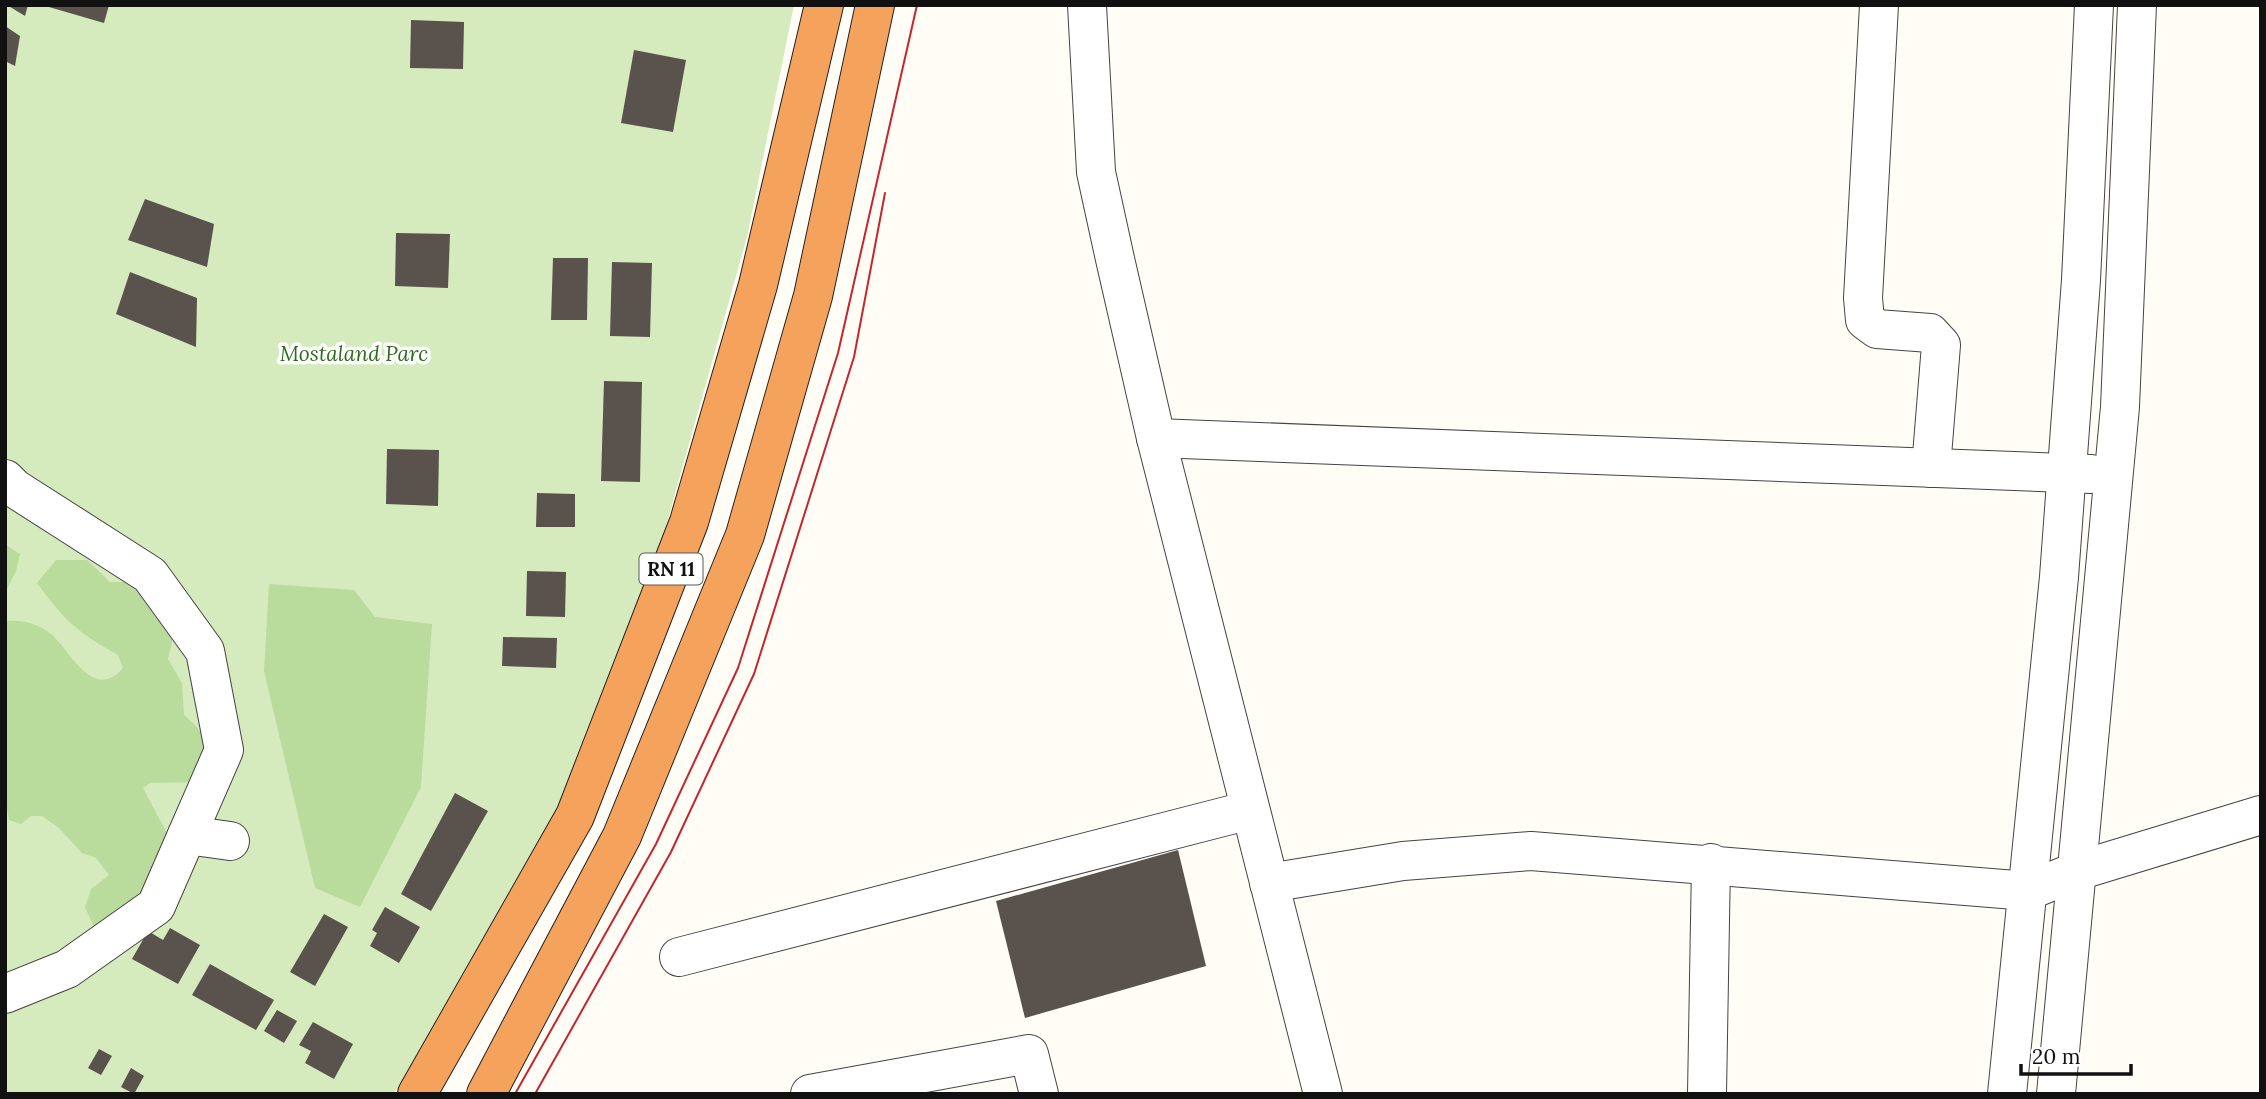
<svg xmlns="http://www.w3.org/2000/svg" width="2266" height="1099" font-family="Lora,serif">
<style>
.green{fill:#d5ebbd}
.forest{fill:#b9dc9c}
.building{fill:#5a524d}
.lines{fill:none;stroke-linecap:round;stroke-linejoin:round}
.minor-casing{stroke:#444;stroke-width:40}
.highway-casing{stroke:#222;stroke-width:40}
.minor{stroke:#fff;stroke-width:38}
.highway{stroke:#f5a25d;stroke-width:38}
.tram{stroke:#c4262e;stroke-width:2}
.labels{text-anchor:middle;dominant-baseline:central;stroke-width:7;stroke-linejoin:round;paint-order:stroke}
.shield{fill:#fff;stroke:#585858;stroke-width:2}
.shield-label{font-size:19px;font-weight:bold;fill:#111}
.park-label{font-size:21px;font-style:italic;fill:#2f6b1f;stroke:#fff}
</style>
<rect width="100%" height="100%" fill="#fffdf5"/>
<polygon class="green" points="5,5 794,5 747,237 652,576 558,806 394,1094 5,1094"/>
<g class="forest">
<polygon points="5,544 20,554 16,571 5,593"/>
<path d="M56,560H87L110,582H140L173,638L168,659L182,683L184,715C211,737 211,750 198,782L150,783L143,788L168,835L145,903L94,927L85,907L91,889L109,875L96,858L82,853L59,828L42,816H31L21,824L9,820L7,807L5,621C21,620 33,622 47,631C68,644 91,705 123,668L118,655C77,632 65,621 37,583Z"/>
<polygon points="269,584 354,590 375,617 432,624 421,787 360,907 315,888 264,671"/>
</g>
<g class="building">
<polygon points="7,5 28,5 25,16"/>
<polygon points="42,5 109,5 104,23"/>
<polygon points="411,20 464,22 463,69 410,68"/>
<polygon points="5,26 20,36 15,66 5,61"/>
<polygon points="634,50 686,60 673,132 621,123"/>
<polygon points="145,199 214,224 207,267 128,240"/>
<polygon points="396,233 450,234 448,288 395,286"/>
<polygon points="553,258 588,258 587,320 551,320"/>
<polygon points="612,262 652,263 650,337 610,336"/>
<polygon points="130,272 197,298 196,347 116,314"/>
<polygon points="604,381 642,382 640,482 601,481"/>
<polygon points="387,449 439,450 438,506 386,504"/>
<polygon points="537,493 575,494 575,527 536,527"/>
<polygon points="527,571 566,572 565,617 526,616"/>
<polygon points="503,637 557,638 556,668 502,666"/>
<polygon points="455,793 488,811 431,911 401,894"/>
<polygon points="1178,850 1206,966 1025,1018 996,901"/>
<polygon points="385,907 420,927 399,963 370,946 377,933 372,930"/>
<polygon points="324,914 348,927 315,986 290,972"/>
<polygon points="170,928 200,945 178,984 132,959 148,931 163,940"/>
<polygon points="210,964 274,1000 256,1030 192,995"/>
<polygon points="277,1010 297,1021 284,1043 264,1031"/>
<polygon points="313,1022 353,1044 334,1079 305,1063 311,1051 299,1045"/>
<polygon points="99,1049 112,1056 101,1075 88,1068"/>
<polygon points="131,1068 144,1076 134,1094 121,1087"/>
</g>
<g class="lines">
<g class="minor-casing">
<g id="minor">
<polyline points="1087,5 1096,172 1115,259 1156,438 1323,1094"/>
<polyline points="1879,5 1863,298 1865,320 1877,329 1930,333 1941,345 1931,468"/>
<polyline points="1156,438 2091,474"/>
<polyline points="5,479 14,488 150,575 205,651 224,750 156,906 67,969 5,994"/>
<polyline points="187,835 230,841"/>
<polyline points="1269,883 1403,861 1531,851 2028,891 2077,871 2261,815"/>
<polyline points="679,957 1250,810"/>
<polyline points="810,1094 1029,1054 1039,1094"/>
<polyline points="1707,1094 1711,863"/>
<polyline points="2007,1094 2059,577 2081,280 2094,5"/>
<polyline points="2056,1094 2120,407 2137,5"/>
</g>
</g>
<g class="highway-casing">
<g id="highway">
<polyline points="417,1094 575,816 689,522 758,285 824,5"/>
<polyline points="486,1094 622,836 745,535 813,296 875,5"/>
</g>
</g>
<use href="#minor" class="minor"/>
<use href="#highway" class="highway"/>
<g class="tram">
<polyline points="515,1094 656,844 738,668 838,353 917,5"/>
<polyline points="535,1094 671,852 754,674 854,357 885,193"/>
</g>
</g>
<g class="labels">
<rect class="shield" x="639.5" y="553.5" width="63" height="31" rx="5"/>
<g class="shield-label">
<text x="671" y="569">RN 11</text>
</g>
<g class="park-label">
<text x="354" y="353">Mostaland Parc</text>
</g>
</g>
<rect width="2266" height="1099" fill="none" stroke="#111111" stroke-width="14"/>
<path d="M2021 1064v10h110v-10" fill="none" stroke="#111111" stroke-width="3.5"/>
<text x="2032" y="1064" font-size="21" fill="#111111" stroke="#ffffff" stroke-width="5" paint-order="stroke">20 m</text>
</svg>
